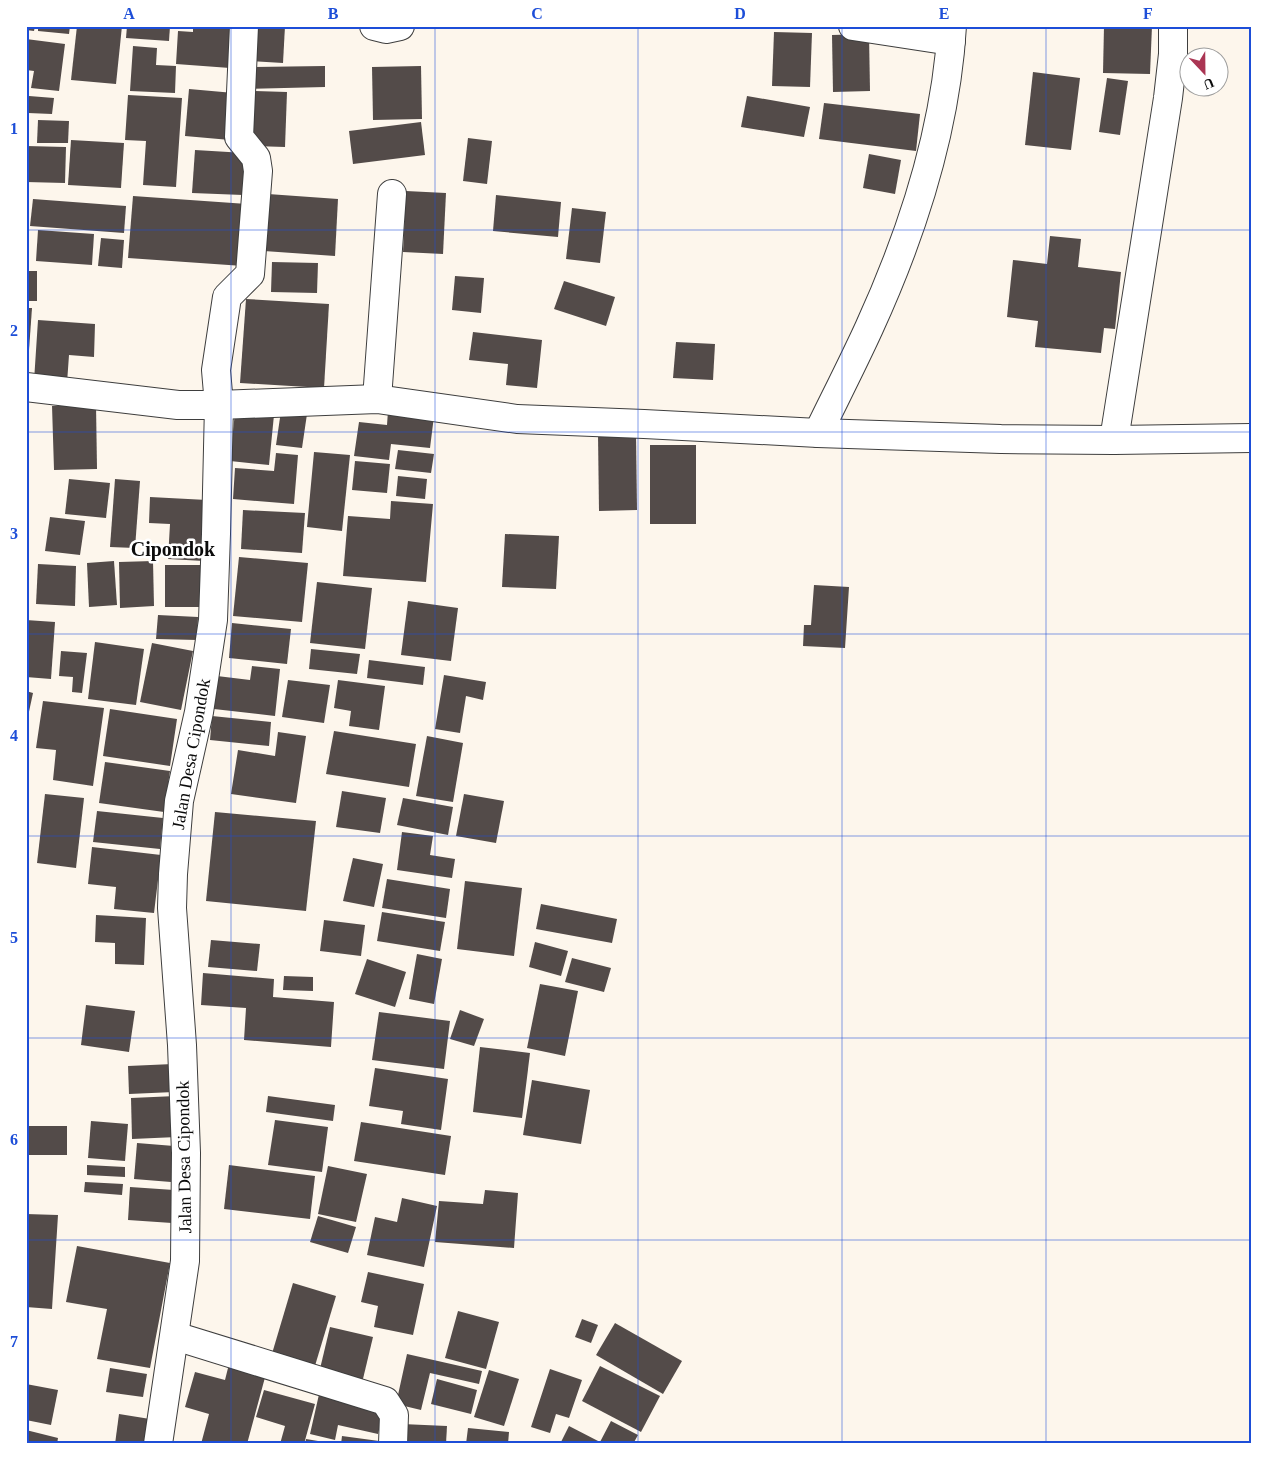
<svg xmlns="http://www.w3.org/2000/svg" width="1277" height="1470" font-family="Georgia,serif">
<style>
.building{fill:#534b49}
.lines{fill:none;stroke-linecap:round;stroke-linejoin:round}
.minor-casing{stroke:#3e3e3e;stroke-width:30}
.minor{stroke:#fff;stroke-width:28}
.grid{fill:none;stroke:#1d4ed8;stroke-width:1;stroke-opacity:0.55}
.labels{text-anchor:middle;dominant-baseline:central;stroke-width:5;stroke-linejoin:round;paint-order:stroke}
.street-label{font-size:18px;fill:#0b0b0b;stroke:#fff}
.quarter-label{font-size:20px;font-weight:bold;fill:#0b0b0b;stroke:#fff}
.neatline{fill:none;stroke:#1d4ed8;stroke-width:2}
.grid-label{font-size:16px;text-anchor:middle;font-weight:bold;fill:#1d4ed8}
</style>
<rect width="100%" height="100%" fill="#fdf6ec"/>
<g class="building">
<polygon points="26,26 35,26 34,31 26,30"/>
<polygon points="38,26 70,26 69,34 38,31"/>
<polygon points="77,26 122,26 116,84 71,80"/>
<polygon points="127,26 170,26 169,41 126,38"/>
<polygon points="193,26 233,26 230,68 176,64 178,31 193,32"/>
<polygon points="250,26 285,26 283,63 248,61"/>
<polygon points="1104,26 1152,26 1150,74 1103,73"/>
<polygon points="774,32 812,33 810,87 772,86"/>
<polygon points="869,34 870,91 833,92 832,35"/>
<polygon points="26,39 65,44 59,91 31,88 34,71 26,70"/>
<polygon points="133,46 157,48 156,65 176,66 175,93 130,91"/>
<polygon points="325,66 325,87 248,89 248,67"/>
<polygon points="421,66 422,119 373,120 372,67"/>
<polygon points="1033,72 1080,78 1071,150 1025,145"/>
<polygon points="1107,78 1128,81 1120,135 1099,132"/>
<polygon points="189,89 234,93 230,140 185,136"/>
<polygon points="255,91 287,92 285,147 253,146"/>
<polygon points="128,95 182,98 176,187 143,185 146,141 125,140"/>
<polygon points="29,96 54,98 52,114 28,113"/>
<polygon points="747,96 810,107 804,137 741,127"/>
<polygon points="824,103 920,114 916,151 819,139"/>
<polygon points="38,120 69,121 68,143 37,143"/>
<polygon points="421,122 425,155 353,164 349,131"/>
<polygon points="468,138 492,141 487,184 463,181"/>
<polygon points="71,140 124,143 121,188 68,185"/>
<polygon points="26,146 66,147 65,183 26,182"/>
<polygon points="195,150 245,153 243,195 192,193"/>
<polygon points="869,154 901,160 895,194 863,188"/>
<polygon points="406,191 446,193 443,254 403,252"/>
<polygon points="268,194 338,199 335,256 264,251"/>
<polygon points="496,195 561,202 558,237 493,231"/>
<polygon points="133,196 247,204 243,266 128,258"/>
<polygon points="33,199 126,206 124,233 30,226"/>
<polygon points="572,208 606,212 600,263 566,259"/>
<polygon points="38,230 94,234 92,265 36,261"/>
<polygon points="1050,236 1081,239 1078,267 1121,272 1115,329 1104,328 1101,353 1035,347 1038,321 1007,317 1013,260 1047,264"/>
<polygon points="101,238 124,240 122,268 98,266"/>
<polygon points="272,262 318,263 317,293 271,292"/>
<rect x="26" y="271" width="11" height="30"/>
<polygon points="455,276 484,278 481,313 452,310"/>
<polygon points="564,281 615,297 606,326 554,309"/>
<polygon points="246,299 329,304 324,388 240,383"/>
<polygon points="26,308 32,308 28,364 26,364"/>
<polygon points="38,320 95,324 94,357 69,355 67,383 34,381"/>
<polygon points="473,332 542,340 537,388 506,385 508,364 469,360"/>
<polygon points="676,342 715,344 713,380 673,378"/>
<polygon points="96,405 97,469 54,470 52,406"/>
<polygon points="281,411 307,414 302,448 276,445"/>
<polygon points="388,411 434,416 430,448 391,444 389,460 354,456 359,422 387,425"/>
<polygon points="235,412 274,415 269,465 230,461"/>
<polygon points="598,434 636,434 637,510 599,511"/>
<rect x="650" y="445" width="46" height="79"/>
<polygon points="398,450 434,454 431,473 395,469"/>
<polygon points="314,452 350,455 342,531 307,527"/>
<polygon points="276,453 298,455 294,504 233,499 235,468 274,471"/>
<polygon points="355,461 390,464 387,493 352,490"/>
<polygon points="398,476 427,479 425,499 396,496"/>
<polygon points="69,479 110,483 106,518 65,514"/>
<polygon points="115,479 140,481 135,548 110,547"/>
<polygon points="150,497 207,500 204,561 168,559 170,524 149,523"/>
<polygon points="391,501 433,504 426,582 343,576 348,516 390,519"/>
<polygon points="243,510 305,513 302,553 241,549"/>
<polygon points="50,517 85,521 80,555 45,551"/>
<polygon points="505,534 559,536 556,589 502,587"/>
<polygon points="239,557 308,563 302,622 233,616"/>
<polygon points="114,561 117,605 89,607 87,563"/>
<polygon points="153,561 154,606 120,608 119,562"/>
<polygon points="38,564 76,566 75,606 36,604"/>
<rect x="165" y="565" width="38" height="42"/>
<polygon points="317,582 372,588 365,649 310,643"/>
<polygon points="814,585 849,587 845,648 803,646 804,625 811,625"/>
<polygon points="408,601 458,608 451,661 401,655"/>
<polygon points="158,615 198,617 197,640 156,639"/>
<polygon points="26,620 55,622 51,679 26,677"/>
<polygon points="232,623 291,629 287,664 229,658"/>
<polygon points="95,642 144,649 136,705 88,699"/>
<polygon points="152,643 193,651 181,710 140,702"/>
<polygon points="311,649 360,654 357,674 309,669"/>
<polygon points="61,651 87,653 82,693 72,692 73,677 59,676"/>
<polygon points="369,660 425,667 423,685 367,678"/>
<polygon points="252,666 280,669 275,716 214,709 217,676 250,680"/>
<polygon points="444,675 486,682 483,700 466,696 460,733 435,729"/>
<polygon points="288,680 330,685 324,723 282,717"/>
<polygon points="338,680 385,686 379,730 349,726 351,711 334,708"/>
<polygon points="26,691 33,693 27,721 26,721"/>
<polygon points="43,701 104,708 93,786 53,780 56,750 36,748"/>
<polygon points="110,709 177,719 170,766 103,756"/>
<polygon points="212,716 271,722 269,746 210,740"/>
<polygon points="334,731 416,744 409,787 326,774"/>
<polygon points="278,732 306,736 296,803 231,794 238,750 275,756"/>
<polygon points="427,736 463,743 453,802 416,796"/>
<polygon points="105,762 170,771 164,812 99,803"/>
<polygon points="342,791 386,798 380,833 336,827"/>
<polygon points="45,794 84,798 76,868 37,863"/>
<polygon points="464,794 504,801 496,843 456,836"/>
<polygon points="403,798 453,807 448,835 397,825"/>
<polygon points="97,811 163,818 160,849 93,842"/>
<polygon points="215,812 316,821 306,911 206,901"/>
<polygon points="402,832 433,836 430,855 455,859 452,878 397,870"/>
<polygon points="92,847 161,855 154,913 114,909 116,887 88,884"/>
<polygon points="353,858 383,864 374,907 343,901"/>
<polygon points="387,879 450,889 446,918 382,908"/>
<polygon points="465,881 522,888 514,956 457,949"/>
<polygon points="541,904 617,919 612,943 536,929"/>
<polygon points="382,912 445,922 440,951 377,941"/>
<polygon points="96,915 146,918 144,965 115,964 115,943 95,942"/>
<polygon points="324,920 365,925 361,956 320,951"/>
<polygon points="211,940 260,944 257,971 208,967"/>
<polygon points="535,942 568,951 561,976 529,967"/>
<polygon points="417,954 442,959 434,1004 409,999"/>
<polygon points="572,958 611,968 604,992 565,982"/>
<polygon points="367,959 406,972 395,1007 355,994"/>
<polygon points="203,973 274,979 273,997 334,1002 331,1047 244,1040 246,1008 201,1005"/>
<polygon points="284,976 313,977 313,991 283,990"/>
<polygon points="540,984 578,991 565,1056 527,1048"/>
<polygon points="86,1005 135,1011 129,1052 81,1045"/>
<polygon points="460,1010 484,1019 474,1046 450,1039"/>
<polygon points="379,1012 450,1021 444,1069 372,1060"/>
<polygon points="480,1047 530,1053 522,1118 473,1112"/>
<polygon points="173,1064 174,1092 129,1094 128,1066"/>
<polygon points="375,1068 448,1079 441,1130 401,1124 403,1111 369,1106"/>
<polygon points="532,1080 590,1090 581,1144 523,1135"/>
<polygon points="176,1096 177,1137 132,1139 131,1098"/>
<polygon points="268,1096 335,1105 333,1121 266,1112"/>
<polygon points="275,1120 328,1127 322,1172 268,1165"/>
<polygon points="91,1121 128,1124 125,1161 88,1158"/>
<polygon points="361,1122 451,1136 445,1175 354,1161"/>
<rect x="26" y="1126" width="41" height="29"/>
<polygon points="137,1143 174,1146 171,1182 134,1179"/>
<polygon points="87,1165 125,1167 125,1177 87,1175"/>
<polygon points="229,1165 315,1176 310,1219 224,1209"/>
<polygon points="328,1166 367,1174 356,1222 318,1214"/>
<polygon points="85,1182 123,1184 122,1195 84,1192"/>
<polygon points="130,1187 174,1190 172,1223 128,1220"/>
<polygon points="485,1190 518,1193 514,1248 435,1242 439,1201 483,1204"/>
<polygon points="402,1198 437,1206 424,1267 367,1255 375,1217 397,1222"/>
<polygon points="26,1214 58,1215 52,1309 26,1307"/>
<polygon points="318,1216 356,1227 348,1253 310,1242"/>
<polygon points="77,1246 170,1263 150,1368 97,1359 107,1309 66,1302"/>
<polygon points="368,1272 424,1284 413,1335 374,1327 378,1306 361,1302"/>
<polygon points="293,1283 336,1296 314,1369 271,1357"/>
<polygon points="458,1311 499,1322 486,1369 445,1358"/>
<polygon points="582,1319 598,1325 591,1343 575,1337"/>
<polygon points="615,1323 682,1361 663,1394 596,1355"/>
<polygon points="330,1327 373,1337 362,1383 319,1373"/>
<polygon points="407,1354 482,1371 479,1384 430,1373 421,1410 396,1404"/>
<polygon points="230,1360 267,1370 247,1444 201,1444 209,1414 185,1407 195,1372 225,1380"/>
<polygon points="600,1366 660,1396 641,1432 582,1401"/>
<polygon points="110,1368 147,1374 143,1397 106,1392"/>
<polygon points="550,1369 582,1380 569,1418 556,1414 550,1433 531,1427"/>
<polygon points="489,1370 519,1379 504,1426 474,1417"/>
<polygon points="437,1379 477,1390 471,1414 431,1404"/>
<polygon points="26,1384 58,1390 51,1425 26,1420"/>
<polygon points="264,1390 315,1404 304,1444 280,1444 285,1426 256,1417"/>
<polygon points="320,1390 385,1405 378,1434 338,1425 335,1440 310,1434"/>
<polygon points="119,1414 150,1419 146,1444 115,1444"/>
<polygon points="611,1421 638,1435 633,1444 560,1444 569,1426 600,1442"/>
<polygon points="402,1424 447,1426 446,1444 401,1444"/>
<polygon points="468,1428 509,1432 508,1444 466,1444"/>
<polygon points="26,1430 58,1438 57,1444 26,1444"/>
<polygon points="342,1436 379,1441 378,1444 341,1444"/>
<polygon points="306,1439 330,1443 330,1444 305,1444"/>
</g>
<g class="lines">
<g class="minor-casing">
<g id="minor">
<polyline points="244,26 239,137 256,158 258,171 250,274 227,297 216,370 219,405 377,399 517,419 644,424 818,433 1001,439 1114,440 1251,438"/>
<polyline points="374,26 386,29 400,26"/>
<polyline points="853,26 951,41"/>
<polyline points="26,387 178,405 219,405 216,534 213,620 199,712 179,801 173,874 172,908 182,1045 186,1153 185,1261 158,1444"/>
<polyline points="377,399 392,194"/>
<path d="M818,433C835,398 853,363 869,328C912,234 946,130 952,26"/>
<polyline points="1114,440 1168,98 1173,54 1173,26"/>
<polyline points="175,1336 385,1401 394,1415 393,1444"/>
</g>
</g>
<use href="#minor" class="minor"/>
</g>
<path class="grid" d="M231,26V1444M435,26V1444M638,26V1444M842,26V1444M1046,26V1444M26,230H1251M26,432H1251M26,634H1251M26,836H1251M26,1038H1251M26,1240H1251"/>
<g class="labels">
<g class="street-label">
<text transform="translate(191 754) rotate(-80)">Jalan Desa Cipondok</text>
<text transform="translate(184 1157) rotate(-91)">Jalan Desa Cipondok</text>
</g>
<g class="quarter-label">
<text x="173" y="549">Cipondok</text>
</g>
</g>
<rect width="1277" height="1470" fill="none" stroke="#ffffff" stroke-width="55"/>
<g transform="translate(1204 72) rotate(158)"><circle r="24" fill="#ffffff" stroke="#9d9d9d"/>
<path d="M0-4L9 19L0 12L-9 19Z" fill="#aa3553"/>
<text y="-8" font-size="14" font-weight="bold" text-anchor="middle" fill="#0b0b0b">U</text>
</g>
<rect x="28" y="28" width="1222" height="1414" class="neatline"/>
<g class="grid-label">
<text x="129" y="19">A</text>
<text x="333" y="19">B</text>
<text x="537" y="19">C</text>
<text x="740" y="19">D</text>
<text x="944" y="19">E</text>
<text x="1148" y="19">F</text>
<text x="14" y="134">1</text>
<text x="14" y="336">2</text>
<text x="14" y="539">3</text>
<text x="14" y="741">4</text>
<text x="14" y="943">5</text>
<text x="14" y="1145">6</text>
<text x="14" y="1347">7</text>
</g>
</svg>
